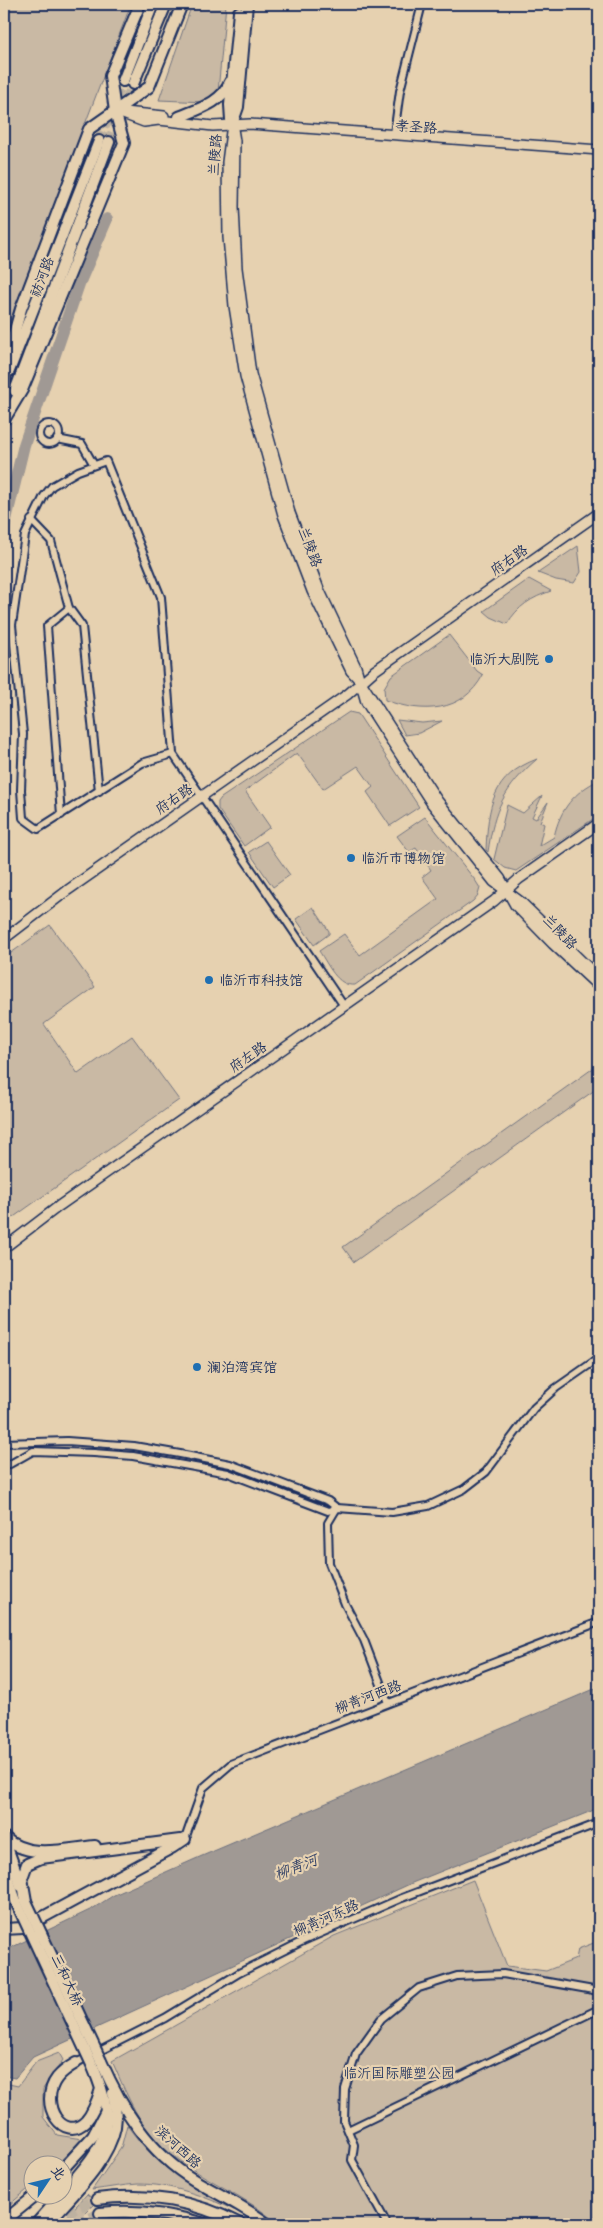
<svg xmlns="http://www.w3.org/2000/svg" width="603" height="2228" font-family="Sriracha,'LXGW WenKai TC',sans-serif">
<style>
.green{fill:#c9b9a4;stroke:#727481}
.water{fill:#a09994;stroke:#6b6f7e}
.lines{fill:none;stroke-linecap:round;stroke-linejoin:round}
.river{stroke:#a09994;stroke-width:12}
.primary-tunnel{stroke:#bdb1a0;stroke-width:10;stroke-dasharray:10 5;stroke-linecap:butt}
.street-casing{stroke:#1b2f5e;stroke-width:10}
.secondary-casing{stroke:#1b2f5e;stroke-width:12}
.primary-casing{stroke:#1b2f5e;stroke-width:14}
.street{stroke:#e6d1b0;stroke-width:6}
.secondary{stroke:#e6d1b0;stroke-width:9}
.primary{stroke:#e6d1b0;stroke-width:10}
.primary-bridge-casing{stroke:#1b2f5e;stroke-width:14;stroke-linecap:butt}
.primary-bridge{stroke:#e6d1b0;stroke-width:10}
.poi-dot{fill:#1f6fb2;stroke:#e6d1b0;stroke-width:2}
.labels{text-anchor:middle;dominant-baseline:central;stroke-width:4.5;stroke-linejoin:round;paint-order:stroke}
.street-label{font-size:14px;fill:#1b2f5e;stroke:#e6d1b0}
.poi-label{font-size:14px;fill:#1b2f5e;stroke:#e6d1b0;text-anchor:start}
.park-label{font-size:14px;fill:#2c3d65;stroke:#e6d1b0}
.water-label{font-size:15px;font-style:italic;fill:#2f3f66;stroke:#e6d1b0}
</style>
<rect width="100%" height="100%" fill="#e6d1b0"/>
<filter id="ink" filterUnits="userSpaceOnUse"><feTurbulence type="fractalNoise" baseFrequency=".02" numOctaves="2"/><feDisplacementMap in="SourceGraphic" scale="10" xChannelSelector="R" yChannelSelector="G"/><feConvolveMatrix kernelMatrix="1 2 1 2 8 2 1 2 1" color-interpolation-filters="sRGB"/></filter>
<g filter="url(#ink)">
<g class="green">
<polygon points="4,4 131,4 4,336"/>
<polygon points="192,4 226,4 218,92 206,102 159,100"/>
<polygon points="578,546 581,572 574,583 556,580 538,573"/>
<path d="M529,579L551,591C531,598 518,606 507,624L491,617L484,611Z"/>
<path d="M449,635L477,671L483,675C463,713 422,714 385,700L384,688L391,676Z"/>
<polygon points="349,712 358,714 419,807 390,826 367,792 373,787 358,766 323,789 297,753 245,791 270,827 244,846 218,809 218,802 221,798"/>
<polygon points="397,720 422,723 442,721 419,733 405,735"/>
<path d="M537,759C504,788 494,809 488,852L486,850C488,806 492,776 537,759Z"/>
<path d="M599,780V815L516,871L505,868L494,859L507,805L523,813L542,796L532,817L536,819L548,802L540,822L544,824L539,846L554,837C560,809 574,792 599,780Z"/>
<path d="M425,817L475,880L480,888L478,895L473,901L355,985C337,987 328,964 319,951L344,934L360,955L438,899L422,877L431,870L416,848L409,852L397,836Z"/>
<polygon points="266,841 290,875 273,887 249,852"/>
<polygon points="313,907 329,931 329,934 314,945 296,919"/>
<polygon points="50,925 95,987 44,1024 78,1074 132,1036 179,1100 8,1221 4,1216 4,958"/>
<polygon points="599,1064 599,1087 354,1262 343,1247"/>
<path d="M473,1880L507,1966L546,1971L576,1959L578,1949L599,1941V2224H279C269,2217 259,2208 248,2202C215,2181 180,2167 154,2138C134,2115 124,2088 112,2061L334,1936Z"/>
<polygon points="59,2053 63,2060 43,2089 43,2117 57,2135 82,2139 56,2165 32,2166 32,2186 4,2209 4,2083 18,2086 36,2062"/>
<path d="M127,2125C157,2168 190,2185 234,2210C204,2196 172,2184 138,2184C123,2185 107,2188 92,2190L121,2148Z"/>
<polygon points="87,2194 96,2202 74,2224 60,2224"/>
</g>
<polygon class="water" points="599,1687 599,1808 412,1883 33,2057 15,2078 4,2076 4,1951 92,1909 114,1895 202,1856"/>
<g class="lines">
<polyline class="river" points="4,528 24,445 79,284 107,219"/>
<g class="primary-tunnel">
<polyline points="99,141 123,81"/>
<polyline points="109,142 133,84"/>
<polyline points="53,2219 97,2199"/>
<polyline points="77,2224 100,2213"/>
</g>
<g class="street-casing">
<g id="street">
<polyline points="394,134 400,91 422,4"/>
<circle cx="49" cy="434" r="10"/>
<polyline points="57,439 82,444 94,465"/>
<polyline points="31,520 51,541 69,608 82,626 99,791"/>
<polyline points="173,754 142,763 38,829 23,818 21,790 23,734 12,625 25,535 44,496 52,486 78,471 106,461 161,597 173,754 344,1006"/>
<polyline points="61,815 47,626 69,608"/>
<polyline points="4,1443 67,1441 134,1446 180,1454 230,1464 328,1501 337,1508"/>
<polyline points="4,1465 10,1464 33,1451 94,1453 133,1456 228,1473 328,1511 337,1508 392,1512 428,1506 464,1489 486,1472 534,1408 556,1388 599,1358"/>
<polyline points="337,1508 328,1523 329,1563 345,1604 364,1640 388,1703"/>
<polyline points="185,1839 203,1788 231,1764 599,1622"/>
<polyline points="76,2063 165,2018 239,1973 303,1941 402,1898 599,1823"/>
<polyline points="348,2130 599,2009"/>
<polyline points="387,2224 352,2160 354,2145 344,2121 345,2089 356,2054 381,2019 419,1988 457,1976 503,1974 599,1991"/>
</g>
</g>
<g class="secondary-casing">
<g id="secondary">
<polyline points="115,111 144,122 159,120 213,126 250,124 599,150"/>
<polyline points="125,112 164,116"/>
<polyline points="232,124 227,162 228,237 234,306 245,376 283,515 312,591 351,671 361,682 437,800 500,878 515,905 553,944 599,987"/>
<polyline points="233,129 235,141 234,207 237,268 251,374 290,513 319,589 356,667 366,702 432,804 494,882 521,902 599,978"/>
<polyline points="4,939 68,890 348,694 374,671 599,513"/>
<polyline points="4,1248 59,1206 494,901 519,879 599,823"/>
</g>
</g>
<g class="primary-casing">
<g id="primary">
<polyline points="123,81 153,4"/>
<polyline points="133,84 166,4"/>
<path d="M179,117C198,109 222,103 230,82"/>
<polyline points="231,120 230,105 239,12"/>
<polyline points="232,124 238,107 247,4"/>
<polyline points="9,371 99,141"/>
<polyline points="5,383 7,358 21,309 89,129 149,87 182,4"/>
<polyline points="15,391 109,142"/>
<polyline points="4,420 22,390 124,143 115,111 110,76 140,4"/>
<path d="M4,1837C27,1860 65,1849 95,1846"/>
<polyline points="4,1839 21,1886"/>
<polyline points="4,1867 17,1904"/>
<polyline points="26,1901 22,1878 27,1864 41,1858 180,1840"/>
<polyline points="4,1929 23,1928 173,1847 185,1839"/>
<path d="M101,2061C122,2109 149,2153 194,2180C219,2195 244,2206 267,2224"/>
<path d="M76,2063C69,2067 62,2072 57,2078C37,2104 64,2144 86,2121C94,2112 98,2099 101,2089"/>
<polyline points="62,2170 93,2136 105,2113"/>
<path d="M62,2194C104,2145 120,2131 93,2067"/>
<path d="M97,2199C146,2192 196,2201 240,2224"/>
<path d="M100,2213C136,2209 171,2214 205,2224"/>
<polyline points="4,2221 35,2196"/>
<polyline points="36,2224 61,2196"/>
<path d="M47,2224C70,2197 108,2163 115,2127C117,2115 115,2104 113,2093"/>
</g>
</g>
<use href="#street" class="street"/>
<use href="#secondary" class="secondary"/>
<use href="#primary" class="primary"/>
<g class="primary-bridge-casing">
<g id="primary-bridge">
<polyline points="26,1901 101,2061"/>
<polyline points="17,1904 93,2067"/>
</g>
</g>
<use href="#primary-bridge" class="primary-bridge"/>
</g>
</g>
<g class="poi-dot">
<circle cx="549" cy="659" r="5"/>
<circle cx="351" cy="858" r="5"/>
<circle cx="209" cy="980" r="5"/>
<circle cx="197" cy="1367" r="5"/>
</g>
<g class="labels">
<g class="street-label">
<text transform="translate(416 127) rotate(4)">孝圣路</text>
<text transform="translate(215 155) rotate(-86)">兰陵路</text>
<text transform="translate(42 277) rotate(-69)">祊河路</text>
<text transform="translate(310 547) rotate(69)">兰陵路</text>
<text transform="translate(509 560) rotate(-35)">府右路</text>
<text transform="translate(174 799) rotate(-35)">府右路</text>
<text transform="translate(560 932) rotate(46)">兰陵路</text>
<text transform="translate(248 1057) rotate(-35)">府左路</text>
<text transform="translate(368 1697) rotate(-21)">柳青河西路</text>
<text transform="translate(326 1918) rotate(-24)">柳青河东路</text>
<text transform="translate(67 1980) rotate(65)">三和大桥</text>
<text transform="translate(178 2147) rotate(42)">滨河西路</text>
</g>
<g class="poi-label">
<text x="539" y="659" text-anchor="end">临沂大剧院</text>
<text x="361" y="858">临沂市博物馆</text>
<text x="219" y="980">临沂市科技馆</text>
<text x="207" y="1367">澜泊湾宾馆</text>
</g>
<g class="park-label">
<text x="399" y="2073">临沂国际雕塑公园</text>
</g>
<g class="water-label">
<text transform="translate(296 1867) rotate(-21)">柳青河</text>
</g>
</g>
<rect width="603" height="2228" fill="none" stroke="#e6d1b0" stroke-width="20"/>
<rect x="10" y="10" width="583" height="2208" fill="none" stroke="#1b2f5e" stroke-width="2" filter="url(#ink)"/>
<g transform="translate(48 2180) rotate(55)"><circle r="24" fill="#e6d1b0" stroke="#95908f"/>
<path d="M0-4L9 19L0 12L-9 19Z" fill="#1f6fb2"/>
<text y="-8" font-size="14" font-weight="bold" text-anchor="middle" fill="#1b2f5e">北</text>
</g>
</svg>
